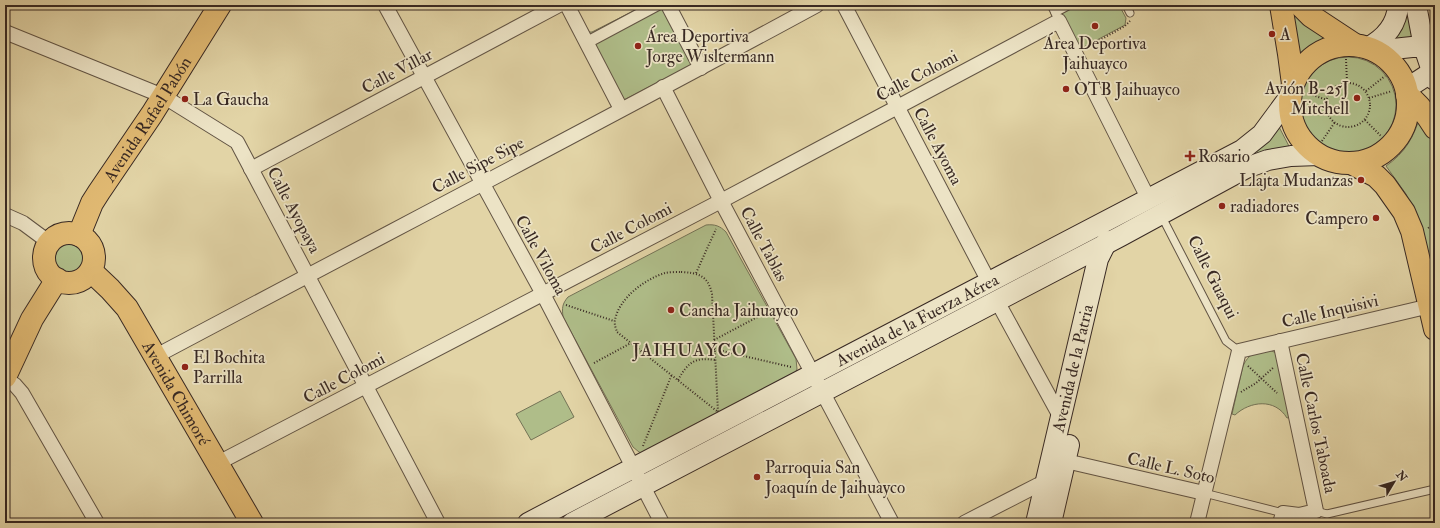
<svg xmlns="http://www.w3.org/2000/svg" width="1440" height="528" font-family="'IM FELL Double Pica',serif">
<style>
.green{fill:#afbd89;stroke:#747356}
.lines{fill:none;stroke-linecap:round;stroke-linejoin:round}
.service-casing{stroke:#625444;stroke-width:9}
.pedestrian-casing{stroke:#625444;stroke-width:13}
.minor-casing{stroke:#625444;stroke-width:16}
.secondary-casing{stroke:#382923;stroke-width:22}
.primary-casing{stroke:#382923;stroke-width:24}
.trunk-casing{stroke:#382923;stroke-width:24}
.path{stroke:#382923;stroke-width:2;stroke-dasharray:1 2;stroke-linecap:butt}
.service{stroke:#ece3c5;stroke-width:7}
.pedestrian{stroke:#ece3c5;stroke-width:11}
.minor{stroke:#ece3c5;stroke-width:14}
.secondary{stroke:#ece3c5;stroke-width:20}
.primary{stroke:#e1ba73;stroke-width:22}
.trunk{stroke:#e1ba73;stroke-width:22}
.poi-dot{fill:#8f2418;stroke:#ece3c5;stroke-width:1.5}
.labels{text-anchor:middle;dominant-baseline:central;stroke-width:3.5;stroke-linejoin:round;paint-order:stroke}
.poi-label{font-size:17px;fill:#382923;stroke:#ece3c5;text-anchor:start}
.street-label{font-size:17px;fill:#382923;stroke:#ece3c5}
.neighbourhood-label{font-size:18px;letter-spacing:1px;fill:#382923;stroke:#ece3c5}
</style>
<rect width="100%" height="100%" fill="#e2d4a6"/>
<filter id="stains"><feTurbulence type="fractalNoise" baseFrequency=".005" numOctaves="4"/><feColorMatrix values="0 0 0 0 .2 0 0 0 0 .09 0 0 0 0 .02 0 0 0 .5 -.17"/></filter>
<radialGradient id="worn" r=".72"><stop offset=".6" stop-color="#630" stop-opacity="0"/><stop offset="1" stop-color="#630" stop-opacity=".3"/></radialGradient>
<g class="green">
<polygon points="645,5 663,5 692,63 691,65 624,100 586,32 592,32"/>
<polygon points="1078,5 1119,5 1126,18 1125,25 1080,49 1061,14"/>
<polygon points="1290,5 1327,39 1310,47 1300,56"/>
<polygon points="1407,10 1413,42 1390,42"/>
<circle cx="1348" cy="105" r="48"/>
<path d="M1420,116L1427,122L1435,141V294L1412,207L1406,194L1386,166C1405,153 1414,137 1420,116Z"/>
<polygon points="1277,123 1291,150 1126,223 1126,220"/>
<path d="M706,225C715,224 720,226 726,232L796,359L797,369L794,376L644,454L639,452L633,447L563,317C562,308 562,304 568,297Z"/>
<circle cx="70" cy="258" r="18"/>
<path d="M1268,349L1276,353L1291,417L1287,418C1275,398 1250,401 1235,415L1232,414L1243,366C1249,353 1255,353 1268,349Z"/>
<polygon points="560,391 574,417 531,440 516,414"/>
</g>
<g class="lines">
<g class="service-casing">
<g id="service">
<polyline points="1051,5 1059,21"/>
<polyline points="1126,5 1130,13"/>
<polyline points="1055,13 1070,5"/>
<polyline points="1161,215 1226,341 1239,351"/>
<polyline points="1204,493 1283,513"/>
<polyline points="1316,511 1327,514 1435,489"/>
</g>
</g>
<g class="pedestrian-casing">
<polyline id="pedestrian" points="586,43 657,5"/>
</g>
<g class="minor-casing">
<g id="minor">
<polyline points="385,5 543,294 662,523"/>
<polyline points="567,5 621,109"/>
<polyline points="668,5 701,68"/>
<polyline points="844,5 989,282"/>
<polyline points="5,32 163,96 237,142 438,523"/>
<polyline points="663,87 721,201 892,523"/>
<polyline points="251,169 559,5"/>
<polyline points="5,215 23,223 50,243"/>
<polyline points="997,301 1061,418"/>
<polyline points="1280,341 1316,511 1299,515 1283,513 1280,523"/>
<path d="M156,356C376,239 598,124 817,5"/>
<polyline points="5,378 15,385 22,393 97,523"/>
<polyline points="1057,459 1204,493"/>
<polyline points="218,463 721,201 1059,21 1149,200"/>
<polyline points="964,523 1038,485 1052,486"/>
<polyline points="1197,523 1239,351 1430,306"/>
</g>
</g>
<g class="secondary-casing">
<g id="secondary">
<polyline points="1416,5 1424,47 1435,80"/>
<path d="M1367,48C1384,39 1397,25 1398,5"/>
<polyline points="1374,51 1412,47 1424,47 1435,45"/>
<polyline points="1406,89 1435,70"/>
<path id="s1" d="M528,523L1242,150L1262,134L1290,96"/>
<polyline points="572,523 1121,236 1246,168 1268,160 1291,156 1319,155"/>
<path id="s2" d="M1036,523L1098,259L1107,241"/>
<polyline points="1051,523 1069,445"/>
</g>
</g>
<g class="primary-casing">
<g id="primary">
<polyline points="1281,5 1289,54 1293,84"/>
<polyline points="1300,5 1311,16 1355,45"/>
<circle cx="1349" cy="104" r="59"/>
<path d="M1407,95C1419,104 1427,115 1435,128"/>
<polyline points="1351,163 1376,176 1385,185 1404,212 1412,231 1435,329"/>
</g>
</g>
<g class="trunk-casing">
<g id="trunk">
<circle cx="69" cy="258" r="25"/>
<path id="s3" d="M79,235L92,203L99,192L152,114L220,5"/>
<path id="s4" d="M91,271L110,289L127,308L252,523"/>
<polyline points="5,377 32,319 57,279"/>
</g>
</g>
<g class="path">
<polyline points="1086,48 1125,26 1130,21"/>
<polyline points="1346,59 1347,82"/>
<circle cx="1348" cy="105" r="22"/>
<polyline points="1366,91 1385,76"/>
<polyline points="1307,93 1327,100"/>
<polyline points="1369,98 1392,91"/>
<polyline points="1365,120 1382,137"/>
<polyline points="1322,141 1335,122"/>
<polyline points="1428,228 1435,224"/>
<path d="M681,272C698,273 708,275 712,294L718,412L617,332C616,329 614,324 615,320C619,298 645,279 665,273C670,272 676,272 681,272Z"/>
<polyline points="696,273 716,229"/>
<polyline points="566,305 614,321"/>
<polyline points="714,340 765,313"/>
<polyline points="714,349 791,367"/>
<polyline points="594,363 631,343"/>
<polyline points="1248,366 1277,393"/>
<path d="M678,380C688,362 695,357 715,360"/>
<polyline points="1241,392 1256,383 1273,368"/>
<polyline points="643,446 672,374"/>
</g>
<use href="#service" class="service"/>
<use href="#pedestrian" class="pedestrian"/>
<use href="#minor" class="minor"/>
<use href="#secondary" class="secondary"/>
<use href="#primary" class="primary"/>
<use href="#trunk" class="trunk"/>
</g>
<g class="poi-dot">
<circle cx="1095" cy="26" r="4"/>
<circle cx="1272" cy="34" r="4"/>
<circle cx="638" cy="46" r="4"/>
<circle cx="1066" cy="89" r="4"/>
<circle cx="1357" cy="98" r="4"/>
<circle cx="185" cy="99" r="4"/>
<path d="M1188 150h4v4h4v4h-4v4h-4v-4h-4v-4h4z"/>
<circle cx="1361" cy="180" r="4"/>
<circle cx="1222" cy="206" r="4"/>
<circle cx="1376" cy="218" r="4"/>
<circle cx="671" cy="310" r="4"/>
<circle cx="185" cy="367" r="4"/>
<circle cx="757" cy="477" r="4"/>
</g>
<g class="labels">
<g class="poi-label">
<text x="1280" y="34">A</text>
<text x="646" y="36">Área Deportiva<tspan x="646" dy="20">Jorge Wisltermann</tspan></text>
<text x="1095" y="43" text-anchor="middle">Área Deportiva<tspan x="1095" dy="20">Jaihuayco</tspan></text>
<text x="1349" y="88" text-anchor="end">Avión B-25J<tspan x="1349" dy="20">Mitchell</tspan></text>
<text x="1074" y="89">OTB Jaihuayco</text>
<text x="193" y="99">La Gaucha</text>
<text x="1198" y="156">Rosario</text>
<text x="1353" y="180" text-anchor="end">Llajta Mudanzas</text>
<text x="1230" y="206">radiadores</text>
<text x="1368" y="218" text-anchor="end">Campero</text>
<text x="679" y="310">Cancha Jaihuayco</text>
<text x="193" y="357">El Bochita<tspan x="193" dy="20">Parrilla</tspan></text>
<text x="765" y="467">Parroquia San<tspan x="765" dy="20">Joaquín de Jaihuayco</tspan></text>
</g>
<g class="street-label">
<text transform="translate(397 71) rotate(-28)">Calle Villar</text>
<text transform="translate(917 76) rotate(-28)">Calle Colomi</text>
<text stroke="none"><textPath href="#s3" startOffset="135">Avenida Rafael Pabón</textPath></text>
<text transform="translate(938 146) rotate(62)">Calle Ayoma</text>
<text transform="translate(478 165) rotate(-28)">Calle Sipe Sipe</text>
<text transform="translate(294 210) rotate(62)">Calle Ayopaya</text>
<text transform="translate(631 228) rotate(-28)">Calle Colomi</text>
<text transform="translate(764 244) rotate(62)">Calle Tablas</text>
<text transform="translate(541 255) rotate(61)">Calle Viloma</text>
<text transform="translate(1213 277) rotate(63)">Calle Guaqui</text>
<text transform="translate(1330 311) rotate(-13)">Calle Inquisivi</text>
<text stroke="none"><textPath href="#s1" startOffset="439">Avenida de la Fuerza Aérea</textPath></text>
<text stroke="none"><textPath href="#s2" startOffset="159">Avenida de la Patria</textPath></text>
<text transform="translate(344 378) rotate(-28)">Calle Colomi</text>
<text stroke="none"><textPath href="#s4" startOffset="150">Avenida Chimoré</textPath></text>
<text transform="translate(1316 423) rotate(78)">Calle Carlos Taboada</text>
<text transform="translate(1171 468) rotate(13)">Calle L. Soto</text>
</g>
<g class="neighbourhood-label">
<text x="690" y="350">JAIHUAYCO</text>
</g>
</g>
<rect width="1440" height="528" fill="none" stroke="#e2d4a6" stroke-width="20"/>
<rect x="6" y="6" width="1428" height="516" fill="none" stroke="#382923" stroke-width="2"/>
<rect x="10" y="10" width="1420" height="508" fill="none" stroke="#382923"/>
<g transform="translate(1394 482) rotate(52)" stroke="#ece3c5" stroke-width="3" paint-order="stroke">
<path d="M0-3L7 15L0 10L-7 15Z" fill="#382923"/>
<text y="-6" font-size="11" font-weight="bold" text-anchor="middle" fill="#382923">N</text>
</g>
<rect width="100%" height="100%" filter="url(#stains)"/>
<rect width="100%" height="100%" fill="url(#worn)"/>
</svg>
